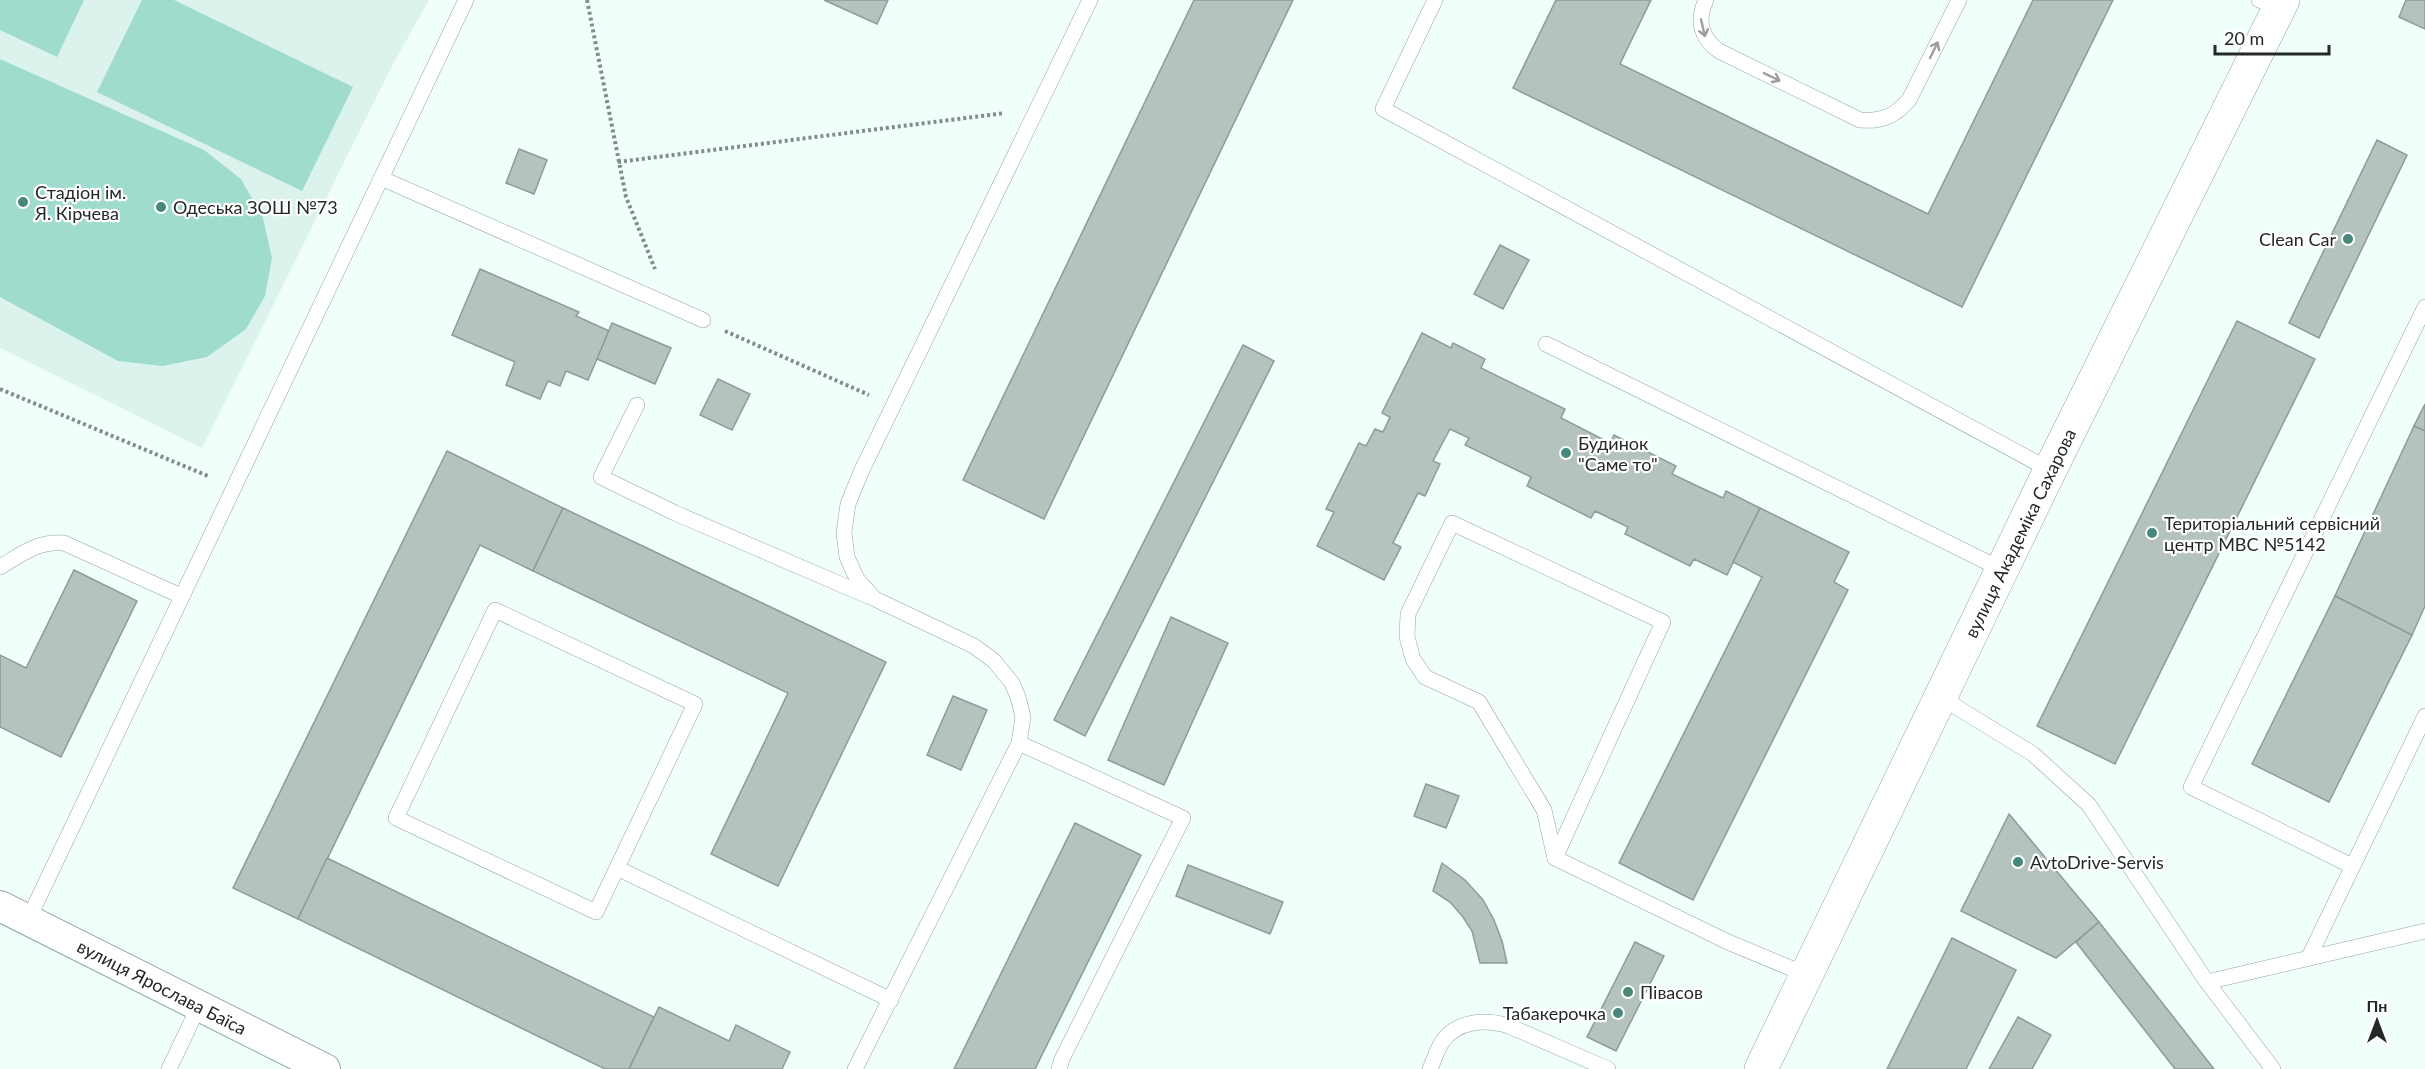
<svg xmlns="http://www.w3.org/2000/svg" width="2425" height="1069" font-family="Lato,sans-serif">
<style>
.built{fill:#dbf3ec}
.green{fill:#a0dccd}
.building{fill:#b5c3bf;stroke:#8e9b98;stroke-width:1.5}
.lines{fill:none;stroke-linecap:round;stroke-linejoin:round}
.lane-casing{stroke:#95a29e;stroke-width:16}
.street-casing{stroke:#95a29e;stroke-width:32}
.secondary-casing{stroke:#95a29e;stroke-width:34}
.path{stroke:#828c89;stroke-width:4;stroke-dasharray:3 3;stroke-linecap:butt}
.lane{stroke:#fff;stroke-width:15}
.street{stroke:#fff;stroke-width:30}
.secondary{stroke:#fff;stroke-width:33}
.oneway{stroke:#9c9f9e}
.poi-dot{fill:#468879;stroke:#fff;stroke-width:2}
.labels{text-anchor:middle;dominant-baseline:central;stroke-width:4.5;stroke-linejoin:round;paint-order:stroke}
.poi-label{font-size:18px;fill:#232927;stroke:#fff;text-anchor:start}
.street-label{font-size:18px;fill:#232927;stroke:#fff}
</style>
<rect width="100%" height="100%" fill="#f0fffa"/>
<polygon class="built" points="0,0 429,0 392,66 202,448 0,348"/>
<g class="green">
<polygon points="0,0 84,0 57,57 0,30"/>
<polygon points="142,0 174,0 353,87 302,191 97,92"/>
<polygon points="0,59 204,150 241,179 263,218 272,258 265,296 246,329 207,357 163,366 118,361 0,297"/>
</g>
<g class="building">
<polygon points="824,0 888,0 877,24"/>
<polygon points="1194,0 1293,0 1044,519 963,480"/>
<polygon points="1556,0 1651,0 1620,64 1928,214 2033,0 2113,0 1962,307 1513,88"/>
<polygon points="2406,0 2425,0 2425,29 2399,17"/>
<polygon points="2377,140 2407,155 2319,338 2289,323"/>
<polygon points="519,149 547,160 534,194 506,183"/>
<polygon points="1500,245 1529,260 1503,309 1474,294"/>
<polygon points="480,269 579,312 576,316 609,331 588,380 566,371 560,386 548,381 540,399 506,385 515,362 452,335"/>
<polygon points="2237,321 2315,359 2115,764 2037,726"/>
<polygon points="612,323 671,348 655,384 597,359"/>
<polygon points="1422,333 1451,348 1453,343 1485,359 1481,368 1565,409 1561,418 1610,443 1614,435 1676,466 1672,474 1695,485 1723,498 1726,491 1760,508 1727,575 1694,559 1690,566 1625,534 1628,527 1595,511 1591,518 1527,486 1531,477 1465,445 1469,438 1450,429 1433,461 1440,464 1425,496 1418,493 1393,543 1401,547 1384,580 1317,546 1334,512 1326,509 1359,443 1366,446 1375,429 1383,432 1390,417 1382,413"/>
<polygon points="1243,345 1274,361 1085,736 1054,720"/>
<polygon points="718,379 750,394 732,430 700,415"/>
<polygon points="2425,404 2425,431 2414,426"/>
<polygon points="2414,426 2425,431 2425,606 2412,635 2335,596"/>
<polygon points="447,451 563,508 533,571 480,545 298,919 233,888"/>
<polygon points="563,508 886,662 778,886 711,854 788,693 533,571"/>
<polygon points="1760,508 1849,552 1834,582 1848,590 1693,900 1619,863 1762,577 1733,562"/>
<polygon points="74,570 137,601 61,757 0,727 0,655 26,668"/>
<polygon points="2335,596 2412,635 2329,802 2252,764"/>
<polygon points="1171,617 1228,643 1164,785 1108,760"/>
<polygon points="953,696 987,710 961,770 927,755"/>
<polygon points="1426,784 1459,796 1446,828 1414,816"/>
<polygon points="2009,814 2099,922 2056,958 1961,911"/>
<polygon points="1075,823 1141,855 1035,1069 954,1069"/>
<polygon points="327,858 654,1017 629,1069 605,1069 298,919"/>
<polygon points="1442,863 1465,880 1483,900 1494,920 1502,941 1507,963 1480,963 1472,931 1463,917 1450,902 1433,891"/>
<polygon points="1188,865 1283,902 1270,934 1176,896"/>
<polygon points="2099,922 2214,1069 2175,1069 2076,942"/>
<polygon points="1952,938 2016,970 1966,1069 1887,1069"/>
<polygon points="1635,942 1664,956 1616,1051 1587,1037"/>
<polygon points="659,1007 729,1041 736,1025 790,1052 782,1069 629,1069"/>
<polygon points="2018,1017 2051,1035 2032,1069 1989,1069"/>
</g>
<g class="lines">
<g class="lane-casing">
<g id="lane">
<polyline points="1435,0 1383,109 2050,470"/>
<path d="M1706,0C1696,21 1701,38 1719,51L1860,120C1881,122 1895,116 1909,100L1959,0"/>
<polyline points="2259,0 2279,7"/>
<polyline points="381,178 703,320"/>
<polyline points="1546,344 2003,570"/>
<polyline points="637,405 601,477 675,513 870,597"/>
<polygon points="1452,523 1663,622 1555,858 1544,810 1479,702 1425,677 1413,659 1407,637 1408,614"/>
<path d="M0,567C22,554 37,541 64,543L181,596"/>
<polygon points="495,610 695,704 596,912 396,818"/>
<polyline points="1940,697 2033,754 2089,805 2207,982 2273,1069"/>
<polyline points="1019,743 1183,818 1062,1059 1059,1069"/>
<polyline points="1555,858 1728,942 1807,975"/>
<polyline points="2352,866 2191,787 2425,307"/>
<polyline points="617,868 891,1000"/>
<polyline points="28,920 466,0"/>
<polyline points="2309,957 2425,716"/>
<polyline points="2207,982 2425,931"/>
<polyline points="169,1069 199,1006"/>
<polyline points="855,1069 1019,743 1023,717 1018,697 1012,683 994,661 974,646 875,599 857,579 847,557 844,533 848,504 861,472 1090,0"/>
<path d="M1430,1069C1434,1060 1437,1050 1442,1042C1457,1020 1486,1019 1509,1026L1608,1069"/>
</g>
</g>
<g class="street-casing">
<polyline id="street" points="0,906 325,1069"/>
</g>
<g class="secondary-casing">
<polyline id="secondary" points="1761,1069 2050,470 2283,0"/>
</g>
<g class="path">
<polyline points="587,0 626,197 655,269"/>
<polyline points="618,162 1005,113"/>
<polyline points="725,331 869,395"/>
<polyline points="0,389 208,476"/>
</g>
<use href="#lane" class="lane"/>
<use href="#street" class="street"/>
<use href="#secondary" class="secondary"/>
</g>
<defs><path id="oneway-shaft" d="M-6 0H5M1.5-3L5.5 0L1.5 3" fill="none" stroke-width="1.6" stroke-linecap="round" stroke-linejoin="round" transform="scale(1.5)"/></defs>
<g class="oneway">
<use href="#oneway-shaft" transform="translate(1703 28) rotate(77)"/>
<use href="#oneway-shaft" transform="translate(1934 50) rotate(-64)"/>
<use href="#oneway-shaft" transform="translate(1772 77) rotate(26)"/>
</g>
<g class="poi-dot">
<circle cx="23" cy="202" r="6"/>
<circle cx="161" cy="207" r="6"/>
<circle cx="2348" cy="239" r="6"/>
<circle cx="1566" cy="453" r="6"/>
<circle cx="2152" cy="533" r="6"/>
<circle cx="2018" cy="862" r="6"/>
<circle cx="1628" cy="992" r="6"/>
<circle cx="1618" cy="1013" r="6"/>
</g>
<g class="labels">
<g class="poi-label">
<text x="35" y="192">Стадіон ім.<tspan x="35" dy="21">Я. Кірчева</tspan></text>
<text x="173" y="207">Одеська ЗОШ №73</text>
<text x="2336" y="239" text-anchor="end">Clean Car</text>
<text x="1578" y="443">Будинок<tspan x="1578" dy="21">"Саме то"</tspan></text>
<text x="2164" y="523">Територіальний сервісний<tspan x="2164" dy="21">центр МВС №5142</tspan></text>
<text x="2030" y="862">AvtoDrive-Servis</text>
<text x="1640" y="992">Півасов</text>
<text x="1606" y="1013" text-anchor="end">Табакерочка</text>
</g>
<g class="street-label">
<text transform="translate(2020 533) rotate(-64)">вулиця Академіка Сахарова</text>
<text transform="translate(162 987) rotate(27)">вулиця Ярослава Баїса</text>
</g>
</g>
<g transform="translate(2377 1021)" stroke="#ffffff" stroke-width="4.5" paint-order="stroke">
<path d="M0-4.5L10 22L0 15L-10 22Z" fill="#232927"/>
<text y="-9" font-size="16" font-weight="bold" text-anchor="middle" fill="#232927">Пн</text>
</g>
<path d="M2215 45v9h114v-9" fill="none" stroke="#232927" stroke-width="3"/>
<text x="2224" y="45" font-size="18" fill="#232927" stroke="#ffffff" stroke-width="4.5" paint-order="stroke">20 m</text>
</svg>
